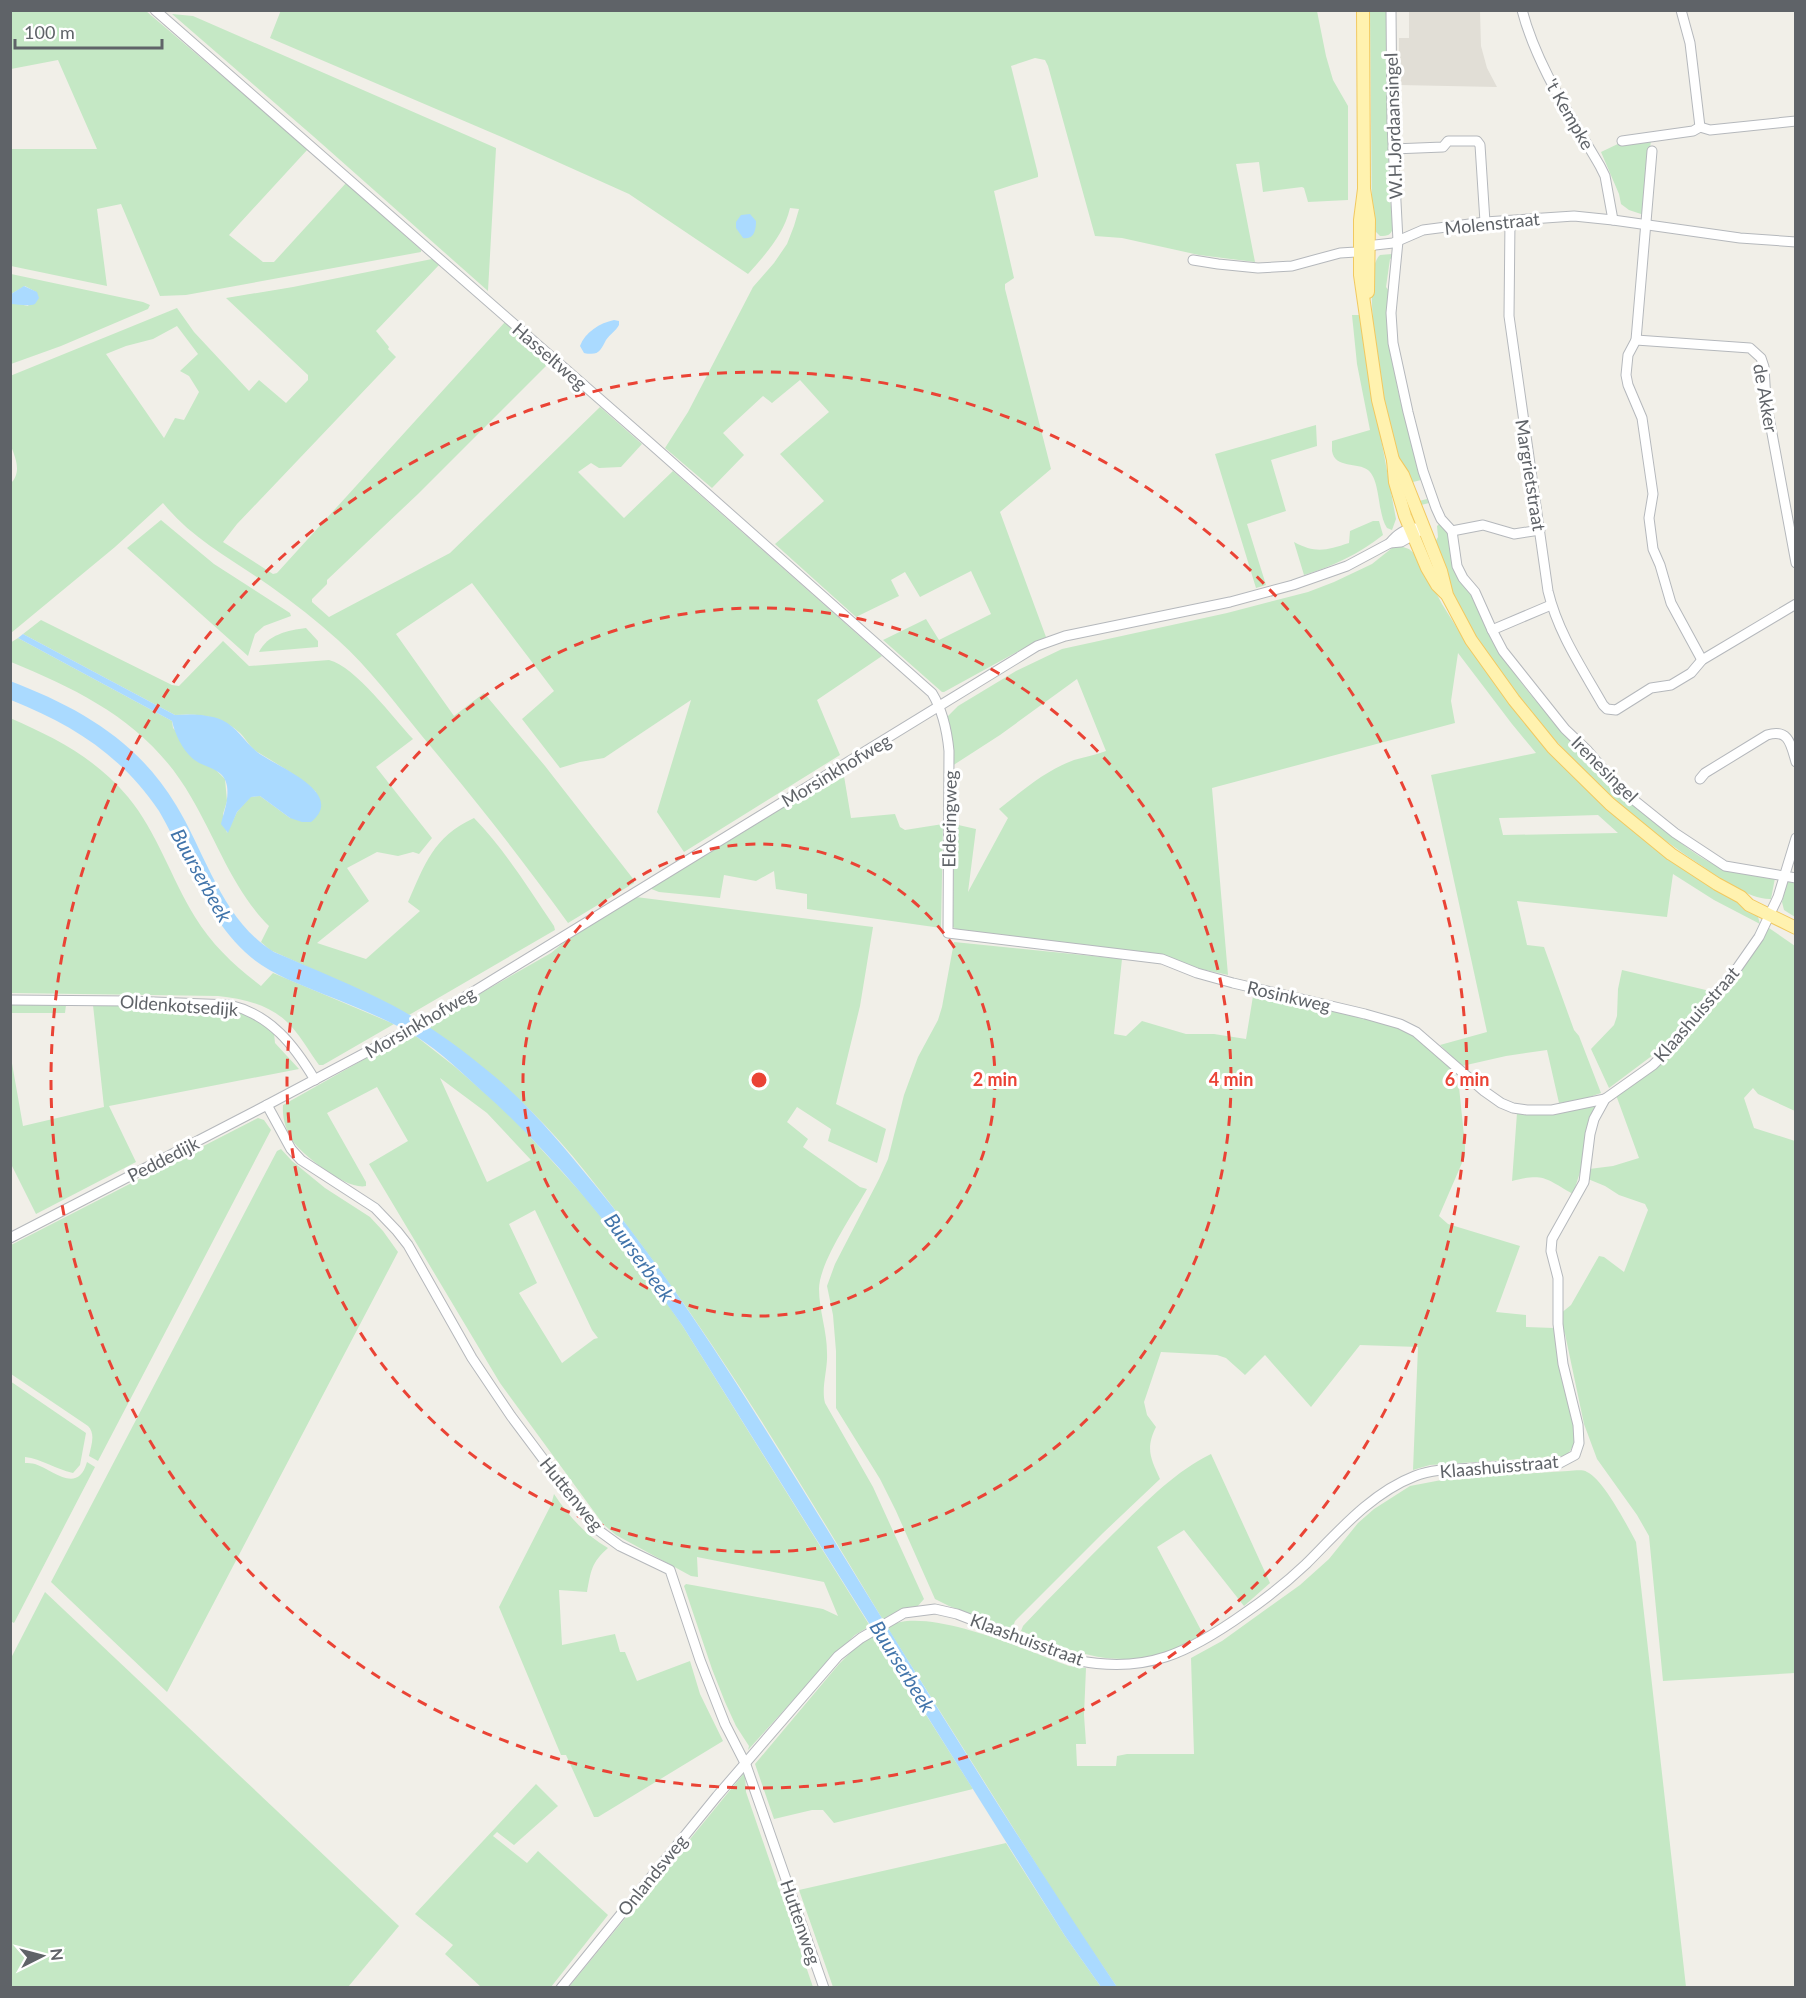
<svg xmlns="http://www.w3.org/2000/svg" width="1806" height="1998" font-family="Lato,sans-serif">
<style>
.education{fill:#e1ded6}
.green{fill:#c5e8c5;fill-rule:evenodd}
.water{fill:#aadaff}
.lines{fill:none;stroke-linecap:round;stroke-linejoin:round}
.minor-casing{stroke:#b5b8bc;stroke-width:11}
.major-casing{stroke:#f2c960;stroke-width:14}
.minor{stroke:#fff;stroke-width:9}
.major{stroke:#fff2af;stroke-width:12}
.ring{fill:none;stroke:#ea4335;stroke-width:3;stroke-dasharray:10 8}
.labels{text-anchor:middle;dominant-baseline:central;stroke-width:6;stroke-linejoin:round;paint-order:stroke}
.street-label{font-size:18px;fill:#5f6368;stroke:#fff}
.water-label{font-size:20px;font-style:italic;fill:#4174aa;stroke:#fff}
.centre{fill:#ea4335;stroke:#fff;stroke-width:3}
.ring-label{font-size:18px;text-anchor:middle;font-weight:bold;fill:#ea4335;stroke:#fff;stroke-width:6;stroke-linejoin:round;paint-order:stroke}
</style>
<rect width="100%" height="100%" fill="#f1efe8"/>
<polygon class="education" points="1409,11 1480,11 1481,46 1487,68 1497,87 1399,85 1399,38 1409,38"/>
<g class="green">
<polygon points="11,10 146,11 308,149 229,235 263,262 274,262 346,183 421,250 421,252 186,295 160,296 121,204 97,209 107,286 11,266 11,149 97,149 58,60 11,69"/>
<path d="M281,10L1317,11L1326,56L1333,80L1348,106V200L1308,202L1304,188L1302,187L1263,192L1259,162L1236,164L1255,262L1199,255L1122,238L1095,236L1048,66L1045,60L1035,58L1011,66L1038,174V177L994,191L1014,278L1005,284V289L1051,469L1000,512L1046,637L1015,653L944,692H942L883,640L926,619L939,640L991,614L971,571L920,597L905,572L891,580L899,596L856,617L775,544L824,501L780,454L829,412L800,380L772,403L763,396L723,433L744,455L712,488L665,448L688,412L753,287L774,263L787,244L794,226L799,209L790,208C784,234 766,254 748,274L629,194L504,138L270,38Z"/>
<path d="M1370,11H1387L1389,187L1393,228C1391,235 1388,236 1380,236L1372,228Z"/>
<polygon points="172,14 193,16 496,148 488,291 313,136"/>
<polygon points="1651,140 1648,166 1647,216 1629,210 1621,204 1619,194 1601,152 1622,142"/>
<path d="M1392,254L1393,258L1390,259L1386,287L1389,291V342L1398,391L1421,480L1413,482L1419,501L1427,499L1429,503L1417,506C1408,482 1398,458 1391,432C1384,404 1359,273 1380,255Z"/>
<path d="M432,259L439,265L376,331L389,347L388,349L396,357L237,524L223,542L273,574L277,573L505,322L550,362L418,494L327,580V584L312,599V602L329,617L450,553L600,407L642,444L621,467L599,468L591,463L578,472L624,518L673,471L882,656L817,700L840,755L684,852L657,812L691,700L604,758L580,762L560,768L522,719L554,691L472,583L396,634L454,716L484,693L545,766L634,880V883L568,923C522,859 473,797 422,736C395,703 370,669 338,640C317,621 294,603 270,586C233,560 192,539 163,503L115,547L11,633L10,484C22,473 16,459 11,446L10,376L177,308L194,332L249,391L259,380L286,403L308,380V375L226,298L293,287ZM177,326L198,354L180,371L189,376L199,392L184,420L175,418L164,438L106,354L126,346L153,339Z"/>
<polygon points="11,274 143,302 150,305 148,309 61,346 11,364 11,304 19,304 28,306 36,292 25,286 11,294"/>
<path d="M1352,315H1362L1374,401L1396,519L1392,530L1387,528C1377,513 1381,481 1368,470C1358,462 1335,469 1332,451C1332,448 1332,444 1332,441L1370,430L1357,364Z"/>
<polygon points="1316,425 1317,446 1271,460 1286,511 1247,524 1266,585 1256,588 1215,454"/>
<polygon points="161,520 214,564 290,613 291,616 264,626 255,634 248,656 127,548"/>
<path d="M1373,521H1379L1383,535C1359,554 1333,566 1304,575L1294,542C1316,554 1327,550 1349,543L1350,531Z"/>
<path d="M1440,523L1448,533C1462,567 1476,610 1494,642C1528,701 1580,749 1629,796C1655,820 1682,848 1713,864C1727,872 1757,872 1775,878L1771,899C1750,900 1719,878 1702,866C1617,811 1546,739 1490,656C1479,640 1466,623 1457,606C1447,586 1441,564 1435,542L1438,537L1437,526Z"/>
<path d="M1400,546L1409,549L1417,556L1442,604L1467,644L1492,680L1548,752L1593,796L1757,913L1760,924L1714,900L1673,874L1667,917L1517,901L1527,945L1544,947L1574,1030L1579,1036L1601,1093L1578,1101L1559,1103L1547,1050L1506,1056L1462,1066L1440,1045L1487,1032L1431,775L1536,753L1512,724L1458,653L1451,701L1455,723L1212,788L1228,975L1201,969L1162,955L958,930L953,927L954,824L976,829L968,892L1008,818L999,809C1022,791 1046,770 1074,760C1084,757 1095,755 1106,751L1077,679L1000,735L952,766L947,717L958,706L1016,671L1062,649L1227,613L1308,592L1334,582L1372,564L1392,548ZM1598,815L1618,833L1503,835L1499,818Z"/>
<path d="M41,620L172,685L179,686L223,641L249,666L329,660C356,667 393,718 413,739L376,767L432,838L419,854L413,852L398,856L377,852L347,868L369,901L317,943L366,959L420,911L408,902C425,864 433,837 474,818C505,850 529,889 554,926L555,930L409,1015L376,998L270,950L261,942L269,926C233,890 217,841 191,797C150,725 84,692 11,662L10,643L18,638L172,721L173,728L225,779L227,801L223,814L227,833L237,812L250,797L260,796L290,818L316,792C298,776 279,765 259,753C251,749 246,739 240,733C222,716 199,713 175,715L23,634Z"/>
<path d="M306,628L318,641V647L259,652C267,635 288,630 306,628Z"/>
<path d="M10,718C56,738 95,758 128,797C157,832 171,878 195,917C212,945 235,966 261,986L273,973L394,1024L323,1065H319C310,1053 302,1038 291,1026C272,1005 245,999 218,996L11,993Z"/>
<polygon points="867,756 844,776 851,818 895,814 900,827 905,830 943,824 941,928 807,909 807,894 776,889 774,871 756,881 724,875 720,898 659,892 649,888"/>
<polygon points="1788,880 1795,882 1795,917 1784,910 1782,902"/>
<path d="M636,897L873,927L860,1006L836,1104L886,1129L877,1163L828,1141L831,1129L797,1107L787,1122L808,1139L803,1147L860,1187L867,1189C853,1214 819,1263 819,1289C819,1310 827,1331 827,1353C828,1369 821,1388 825,1403L873,1487L924,1599L917,1607L883,1620C805,1491 728,1360 637,1239C604,1195 570,1149 530,1110C498,1078 462,1051 425,1025L551,953L567,940Z"/>
<path d="M1769,928L1795,946V1111L1758,1094L1753,1088L1744,1098L1754,1128L1795,1141V1673L1663,1681L1649,1536L1637,1515L1597,1459L1584,1424L1565,1334L1561,1326L1560,1314L1571,1305L1599,1256L1604,1257L1624,1272L1648,1210L1645,1204L1619,1195L1605,1186L1588,1179L1589,1169L1613,1166L1639,1158L1616,1095C1645,1072 1681,1047 1704,1019C1728,991 1749,960 1769,928Z"/>
<path d="M954,942L1122,959L1114,1034L1126,1036L1142,1021L1186,1034H1214L1246,1039L1254,990L1390,1025L1417,1037L1454,1072L1459,1087L1465,1146V1156L1439,1216L1448,1224L1520,1246L1496,1312L1526,1315V1327L1554,1328L1575,1430C1576,1441 1574,1447 1566,1456L1430,1465L1413,1470L1418,1347L1360,1345L1311,1407L1265,1355L1245,1375L1226,1358L1217,1355L1161,1352L1144,1402L1147,1415L1156,1427C1145,1449 1151,1459 1160,1479L1103,1533L1015,1621L1013,1627L1009,1628L949,1606L935,1599L896,1511L880,1479L836,1408V1351L833,1315L827,1286L835,1264L879,1179L888,1159L904,1095L918,1057L938,1020L942,1007Z"/>
<polygon points="1622,970 1710,991 1661,1049 1609,1088 1591,1049 1614,1025 1617,1016 1618,989"/>
<polygon points="11,1004 66,1005 65,1013 11,1013"/>
<path d="M93,1005L221,1008C242,1011 258,1019 274,1033L275,1043L299,1069L109,1106L136,1162L36,1214L11,1164L10,1052L23,1126L104,1107Z"/>
<path d="M409,1034L417,1037L454,1066L510,1115L585,1197L643,1269L682,1325L870,1626L855,1635L835,1654L748,1750L749,1746L736,1726L725,1702L712,1669L684,1586L686,1584L692,1585L823,1609L838,1616L824,1582L697,1557L698,1577L691,1576L616,1535L603,1524L500,1383L369,1164L408,1141L377,1087L327,1113L366,1182V1186C348,1191 302,1155 292,1140C286,1130 282,1118 283,1105ZM440,1078L487,1113L531,1160L487,1182ZM535,1210L592,1330L598,1338L594,1339L562,1363L519,1293L537,1283L509,1224Z"/>
<path d="M1596,1103L1587,1128L1582,1166L1573,1194C1545,1178 1544,1173 1512,1181L1517,1113Z"/>
<path d="M258,1118L264,1120L271,1130L98,1461L89,1456C91,1446 96,1434 88,1426L11,1374V1245Z"/>
<polygon points="281,1149 292,1161 325,1188 370,1217 383,1231 398,1252 167,1692 51,1582 277,1151"/>
<path d="M10,1381L86,1433L80,1465L73,1473C55,1469 42,1459 25,1457V1463C28,1463 32,1463 35,1464C53,1470 78,1495 87,1462L95,1467L14,1623L10,1621Z"/>
<path d="M1211,1454L1270,1583L1244,1606L1184,1530L1157,1547L1203,1634C1186,1643 1167,1654 1147,1657C1102,1665 1062,1648 1021,1631L1023,1626C1053,1594 1083,1564 1114,1533C1144,1504 1174,1472 1211,1454Z"/>
<path d="M1568,1471C1574,1471 1582,1469 1587,1472C1603,1479 1627,1525 1636,1542L1686,1987H1117L1068,1915L887,1627C925,1604 1027,1651 1069,1666L1086,1668L1084,1715L1086,1744H1076L1077,1766H1116L1117,1756L1127,1754H1194L1191,1658L1222,1641L1300,1585L1329,1559L1358,1523L1374,1509L1410,1486L1452,1478Z"/>
<path d="M554,1494C568,1515 585,1535 608,1548C591,1563 591,1571 587,1592L559,1590L562,1645L615,1634L620,1652H625L637,1681L690,1661L700,1694L723,1741L598,1817H594L566,1755H561L499,1607L551,1505Z"/>
<polygon points="45,1592 399,1926 348,1987 11,1987 11,1658"/>
<polygon points="875,1634 973,1789 834,1823 823,1810 812,1810 774,1819 755,1764 839,1664 858,1645"/>
<polygon points="745,1772 746,1792 813,1987 568,1988"/>
<polygon points="536,1784 558,1806 514,1845 497,1832 493,1836 527,1863 538,1851 608,1915 551,1987 481,1987 445,1954 453,1945 415,1914"/>
<polygon points="1006,1843 1065,1936 1101,1987 833,1987 799,1890"/>
</g>
<g class="water">
<path d="M750,214L756,221C756,230 754,240 743,238L736,228V222L741,215Z"/>
<path d="M24,286L37,292L39,298L35,304C27,307 19,304 11,304V294Z"/>
<path d="M614,320L619,321V325C616,331 610,334 606,340C600,351 599,356 584,353L580,346C585,332 600,323 614,320Z"/>
<path d="M23,634L175,715C190,714 208,714 222,720C237,727 244,741 256,751C274,766 348,792 311,822H302L290,818L260,796L251,797L237,812L228,833L221,824C224,811 229,800 227,786C224,767 204,769 192,758C182,749 175,734 172,721L18,638Z"/>
<path d="M10,681C78,707 137,740 176,805C206,854 222,920 274,952C313,969 354,985 392,1005C426,1023 459,1047 488,1071C529,1104 562,1145 595,1185C674,1281 738,1385 803,1490C906,1657 1008,1825 1117,1987H1101L1065,1936L682,1325C622,1241 560,1160 483,1092C462,1073 441,1052 417,1037C387,1019 356,1007 323,994C295,982 267,973 245,952C216,925 201,891 183,857C175,842 168,826 159,811C121,755 73,725 11,700Z"/>
</g>
<g class="lines">
<g class="minor-casing">
<g id="minor">
<path d="M155,10L650,443L932,693C943,711 947,730 949,751L948,933L1162,959L1197,973L1233,983L1365,1014L1400,1024L1416,1032L1484,1091L1501,1103L1513,1108L1527,1110H1552L1605,1099"/>
<polyline points="1391,10 1392,124 1398,241 1391,313 1393,343 1408,412 1423,471 1436,508 1441,519 1452,531 1483,525 1514,534 1540,530"/>
<path d="M1522,10C1537,67 1571,116 1600,166L1605,176L1613,220"/>
<polyline points="1681,10 1690,43 1700,127"/>
<polyline points="1622,141 1693,131 1700,127 1710,130 1796,121"/>
<polyline points="1393,149 1443,147 1448,141 1477,141 1480,145 1485,222"/>
<polyline points="1652,151 1636,340 1628,355 1626,375 1628,385 1642,418 1653,494 1649,518 1653,549 1660,565 1671,603 1702,660"/>
<path d="M1510,221L1509,316L1548,591C1558,633 1582,668 1603,705L1607,709L1616,710L1651,688L1671,685L1691,673L1702,660L1796,604"/>
<polyline points="1193,260 1218,264 1258,268 1292,266 1340,253 1356,252 1375,245 1393,243 1423,230 1485,222 1574,216 1613,220 1740,238 1796,242"/>
<polyline points="1636,340 1750,348 1761,358 1764,367 1766,401 1796,563"/>
<polyline points="1452,531 1457,566 1463,578 1475,592 1492,630 1503,651 1565,729 1587,750 1619,788 1675,833 1725,866 1796,878"/>
<path d="M1390,543C1397,534 1404,529 1415,528"/>
<polyline points="1492,630 1551,605"/>
<path d="M1700,779L1705,773L1767,735C1789,728 1791,745 1796,762"/>
<path d="M10,1000L130,1001L230,1005C271,1015 294,1045 315,1080"/>
<polyline points="267,1105 291,1149 301,1160 375,1208 397,1231 408,1245 472,1358 511,1416 594,1527 620,1546 670,1570 700,1660 725,1724 746,1765 824,1988"/>
<polyline points="10,1238 267,1105 429,1019 1037,646 1065,636 1230,602 1293,585 1347,566 1390,543 1401,542 1417,533"/>
<path d="M561,1988L717,1796L838,1656L861,1638L904,1613L935,1609L957,1614L1076,1660C1146,1675 1190,1652 1245,1613C1267,1598 1287,1582 1306,1564C1338,1532 1371,1493 1415,1476C1432,1469 1454,1469 1473,1468C1502,1466 1531,1465 1560,1463L1575,1455L1579,1443L1578,1425L1563,1364L1558,1324V1278L1551,1251L1552,1239L1584,1182L1590,1134L1594,1119L1605,1099L1653,1065L1679,1039L1738,967L1759,937L1778,897L1796,838"/>
</g>
</g>
<g class="major-casing">
<g id="major">
<polyline points="1363,10 1364,189 1369,220 1368,292"/>
<polyline points="1364,189 1360,220 1360,275 1378,400 1393,460 1395,482 1405,516 1427,568 1437,585 1445,593"/>
<polyline points="1393,460 1403,475 1441,571 1447,595 1471,640 1514,700 1553,748 1610,804 1671,854 1717,884 1741,897 1749,905 1796,928"/>
</g>
</g>
<use href="#minor" class="minor"/>
<use href="#major" class="major"/>
</g>
<g class="ring">
<circle cx="759" cy="1080" r="236"/>
<circle cx="759" cy="1080" r="472"/>
<circle cx="759" cy="1080" r="708"/>
</g>
<g class="labels">
<g class="street-label">
<text transform="translate(1570 114) rotate(60)">'t Kempke</text>
<text transform="translate(1393 126) rotate(-92)">W.H.Jordaansingel</text>
<text transform="translate(1492 223) rotate(-6)">Molenstraat</text>
<text transform="translate(550 356) rotate(41)">Hasseltweg</text>
<text transform="translate(1766 398) rotate(80)">de Akker</text>
<text transform="translate(1531 475) rotate(81)">Margrietstraat</text>
<text transform="translate(1605 769) rotate(45)">Irenesingel</text>
<text transform="translate(836 770) rotate(-31)">Morsinkhofweg</text>
<text transform="translate(949 819) rotate(-89)">Elderingweg</text>
<text transform="translate(1289 996) rotate(13)">Rosinkweg</text>
<text transform="translate(179 1005) rotate(4)">Oldenkotsedijk</text>
<text transform="translate(1696 1014) rotate(-49)">Klaashuisstraat</text>
<text transform="translate(420 1022) rotate(-30)">Morsinkhofweg</text>
<text transform="translate(163 1159) rotate(-27)">Peddedijk</text>
<text transform="translate(1499 1466) rotate(-5)">Klaashuisstraat</text>
<text transform="translate(572 1494) rotate(51)">Huttenweg</text>
<text transform="translate(1027 1639) rotate(20)">Klaashuisstraat</text>
<text transform="translate(652 1875) rotate(-51)">Onlandsweg</text>
<text transform="translate(801 1922) rotate(71)">Huttenweg</text>
</g>
<g class="water-label">
<text transform="translate(202 875) rotate(61)">Buurserbeek</text>
<text transform="translate(640 1257) rotate(54)">Buurserbeek</text>
<text transform="translate(903 1666) rotate(58)">Buurserbeek</text>
</g>
</g>
<circle cx="759" cy="1080" r="9" class="centre"/>
<g class="ring-label">
<text x="995" y="1086">2 min</text>
<text x="1231" y="1086">4 min</text>
<text x="1467" y="1086">6 min</text>
</g>
<rect width="1806" height="1998" fill="none" stroke="#5f6368" stroke-width="24"/>
<g transform="translate(42 1956) rotate(84)" stroke="#ffffff" stroke-width="4.5" paint-order="stroke">
<path d="M0-4.5L10 22L0 15L-10 22Z" fill="#5f6368"/>
<text y="-9" font-size="16" font-weight="bold" text-anchor="middle" fill="#5f6368">N</text>
</g>
<path d="M15 39v9h147v-9" fill="none" stroke="#5f6368" stroke-width="3"/>
<text x="24" y="39" font-size="18" fill="#5f6368" stroke="#ffffff" stroke-width="4.5" paint-order="stroke">100 m</text>
</svg>
